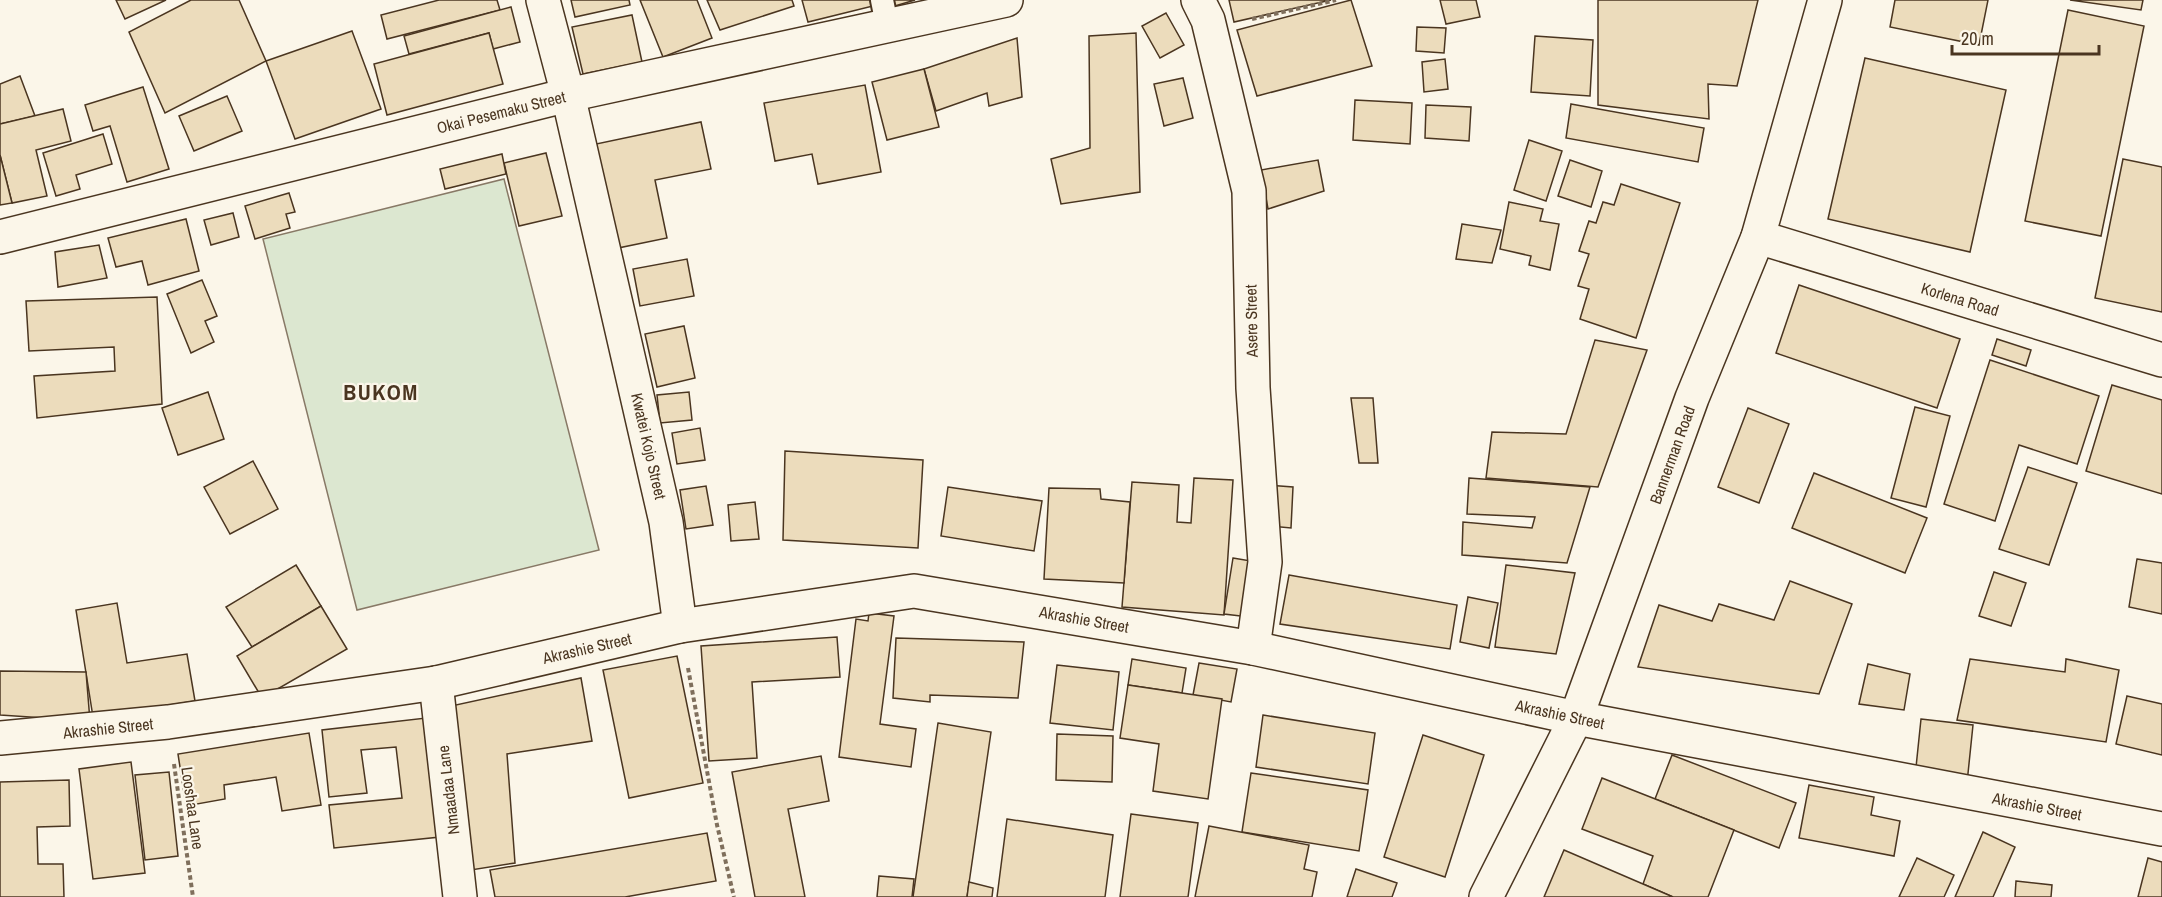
<svg xmlns="http://www.w3.org/2000/svg" width="2162" height="897" font-family="'Archivo Narrow',sans-serif">
<style>
.green{fill:#dce7d0;stroke:#887966;stroke-width:1.5}
.building{fill:#ecdcbc;stroke:#4a3520;stroke-width:1.5}
.lines{fill:none;stroke-linecap:round;stroke-linejoin:round}
.lane-casing{stroke:#4a3520;stroke-width:26}
.street-casing{stroke:#4a3520;stroke-width:36}
.secondary-casing{stroke:#4a3520;stroke-width:36}
.path{stroke:#7f6f5c;stroke-width:4;stroke-dasharray:4.5 3;stroke-linecap:butt}
.lane{stroke:#fbf6e9;stroke-width:22}
.street{stroke:#fbf6e9;stroke-width:33}
.secondary{stroke:#fbf6e9;stroke-width:33}
.labels{text-anchor:middle;dominant-baseline:central;stroke-width:4.5;stroke-linejoin:round;paint-order:stroke}
.street-label{font-size:16px;fill:#4a3520;stroke:#fbf6e9}
.district-label{font-size:22px;font-weight:bold;letter-spacing:1.5px;fill:#4a3520;stroke:#fbf6e9}
</style>
<rect width="100%" height="100%" fill="#fbf6e9"/>
<polygon class="green" points="504,179 599,550 357,610 263,239"/>
<g class="building">
<polygon points="116,0 166,0 125,19"/>
<polygon points="191,0 239,0 266,61 165,113 129,32"/>
<polygon points="439,0 497,0 500,10 387,39 381,15"/>
<polygon points="571,0 629,0 630,5 575,17"/>
<polygon points="640,0 697,0 712,38 663,57"/>
<polygon points="707,0 792,0 794,6 720,30"/>
<polygon points="802,0 876,0 877,5 808,22"/>
<polygon points="886,0 915,0 888,8"/>
<polygon points="1229,0 1331,0 1234,22"/>
<polygon points="1351,0 1372,66 1257,96 1237,30"/>
<polygon points="1440,0 1476,0 1480,17 1446,24"/>
<polygon points="1598,0 1758,0 1737,86 1708,84 1709,119 1598,105"/>
<polygon points="1895,0 1988,0 1979,45 1890,27"/>
<polygon points="2070,0 2143,0 2141,10"/>
<polygon points="511,7 520,42 493,49 489,33 409,54 404,36"/>
<polygon points="2068,10 2144,26 2101,236 2025,221"/>
<polygon points="1166,13 1184,45 1160,58 1142,26"/>
<polygon points="632,15 642,62 583,74 572,27"/>
<polygon points="1417,27 1446,28 1444,53 1416,51"/>
<polygon points="352,31 381,109 295,139 266,61"/>
<polygon points="489,33 503,84 387,115 374,64"/>
<polygon points="1136,33 1140,192 1061,204 1051,159 1090,148 1089,36"/>
<polygon points="1535,36 1593,40 1590,96 1531,92"/>
<polygon points="1017,38 1022,97 989,106 987,93 936,111 924,69"/>
<polygon points="1865,58 2006,90 1970,252 1828,219"/>
<polygon points="1445,59 1448,89 1424,92 1422,62"/>
<polygon points="924,69 939,127 887,140 872,82"/>
<polygon points="20,76 35,116 0,124 0,84"/>
<polygon points="1183,78 1193,118 1164,126 1154,84"/>
<polygon points="865,85 881,172 818,184 812,154 775,161 764,103"/>
<polygon points="143,87 169,169 127,182 110,126 93,131 85,105"/>
<polygon points="227,96 242,131 194,151 179,116"/>
<polygon points="1355,100 1412,103 1410,144 1353,140"/>
<polygon points="1571,104 1704,128 1698,162 1566,138"/>
<polygon points="1426,105 1471,107 1469,141 1425,138"/>
<polygon points="63,109 71,141 36,150 47,196 12,203 0,155 0,124"/>
<polygon points="701,122 711,169 655,180 667,238 618,248 596,144"/>
<polygon points="103,134 112,164 76,175 80,189 56,196 43,153"/>
<polygon points="1529,140 1562,151 1546,201 1514,190"/>
<polygon points="546,153 562,216 519,226 504,163"/>
<polygon points="502,154 506,174 445,189 440,169"/>
<polygon points="0,155 12,203 0,205"/>
<polygon points="2123,159 2162,167 2162,312 2095,298"/>
<polygon points="1318,160 1324,191 1268,209 1261,170"/>
<polygon points="1570,160 1602,171 1591,207 1558,196"/>
<polygon points="1621,184 1680,203 1636,338 1580,319 1589,289 1578,286 1589,254 1579,251 1589,221 1596,223 1603,202 1614,205"/>
<polygon points="289,193 295,212 286,214 290,228 255,239 245,206"/>
<polygon points="1509,202 1543,209 1540,221 1559,224 1550,270 1529,265 1531,256 1500,249"/>
<polygon points="233,213 239,237 211,245 204,220"/>
<polygon points="186,219 199,271 148,285 142,261 116,267 108,238"/>
<polygon points="1462,224 1501,230 1492,263 1456,259"/>
<polygon points="99,245 107,278 58,287 55,252"/>
<polygon points="687,259 694,296 640,306 633,269"/>
<polygon points="202,280 217,316 205,321 214,342 191,353 167,294"/>
<polygon points="1799,285 1960,339 1937,408 1776,353"/>
<polygon points="157,297 162,404 37,418 34,376 115,371 114,347 29,351 26,301"/>
<polygon points="684,326 695,378 657,387 645,334"/>
<polygon points="1997,339 2031,350 2026,366 1992,355"/>
<polygon points="1595,340 1647,350 1598,487 1486,478 1492,432 1566,434"/>
<polygon points="1990,360 2099,396 2077,464 2019,445 1995,521 1944,504"/>
<polygon points="2112,385 2162,400 2162,494 2086,471"/>
<polygon points="208,392 224,439 178,455 162,408"/>
<polygon points="689,392 692,420 660,423 657,395"/>
<polygon points="1351,398 1373,398 1378,463 1359,463"/>
<polygon points="1915,407 1950,416 1926,507 1891,498"/>
<polygon points="1748,408 1789,424 1759,503 1718,487"/>
<polygon points="700,428 705,460 677,464 672,433"/>
<polygon points="785,451 923,460 918,548 783,540"/>
<polygon points="253,461 278,509 230,534 204,487"/>
<polygon points="2028,467 2077,483 2049,565 1999,549"/>
<polygon points="1814,473 1927,518 1905,573 1792,528"/>
<polygon points="1194,478 1233,480 1224,615 1122,607 1132,482 1179,485 1177,522 1191,523"/>
<polygon points="1469,478 1590,487 1567,563 1462,555 1463,522 1532,528 1535,517 1467,514"/>
<polygon points="1267,485 1293,487 1291,528 1269,526"/>
<polygon points="706,486 713,525 686,529 680,490"/>
<polygon points="948,487 1042,501 1034,551 941,536"/>
<polygon points="1049,488 1100,489 1101,499 1130,502 1124,583 1044,579"/>
<polygon points="755,502 759,539 731,541 728,505"/>
<polygon points="1233,558 1257,562 1249,617 1224,614"/>
<polygon points="2137,559 2162,563 2162,614 2129,607"/>
<polygon points="296,565 321,606 252,647 226,607"/>
<polygon points="1506,565 1575,573 1556,654 1495,647"/>
<polygon points="1994,572 2026,583 2011,626 1979,616"/>
<polygon points="1289,575 1457,605 1450,649 1280,624"/>
<polygon points="1790,581 1852,604 1819,694 1638,667 1659,605 1712,621 1719,604 1774,620"/>
<polygon points="1468,597 1498,603 1489,648 1460,642"/>
<polygon points="117,603 127,663 187,654 195,701 93,717 76,610"/>
<polygon points="321,606 347,649 262,698 237,656"/>
<polygon points="869,613 894,616 880,724 916,729 911,767 839,757 856,619 868,621"/>
<polygon points="837,637 840,677 752,682 757,758 709,761 701,646"/>
<polygon points="896,638 1024,642 1018,698 930,695 930,702 893,698"/>
<polygon points="677,656 703,783 629,798 603,670"/>
<polygon points="1132,659 1186,668 1182,693 1128,685"/>
<polygon points="1970,659 2065,672 2066,659 2119,670 2106,742 1957,720"/>
<polygon points="1199,663 1237,669 1231,702 1193,695"/>
<polygon points="1868,664 1910,674 1904,710 1859,704"/>
<polygon points="1057,665 1119,672 1113,730 1050,723"/>
<polygon points="0,671 86,672 90,721 0,715"/>
<polygon points="581,678 592,741 507,754 515,863 471,870 451,706"/>
<polygon points="1128,685 1222,699 1208,799 1153,791 1159,744 1120,738"/>
<polygon points="2127,696 2162,704 2162,755 2116,744"/>
<polygon points="1263,715 1375,733 1368,784 1256,767"/>
<polygon points="426,718 440,837 334,848 329,805 402,798 396,747 361,750 367,793 329,797 322,730"/>
<polygon points="1921,719 1973,725 1967,783 1915,777"/>
<polygon points="938,723 991,732 967,897 913,897"/>
<polygon points="309,733 321,805 282,811 276,777 224,785 225,799 186,806 178,754"/>
<polygon points="1057,734 1113,736 1112,782 1056,780"/>
<polygon points="1423,735 1484,755 1445,877 1384,857"/>
<polygon points="1672,755 1796,803 1779,848 1655,799"/>
<polygon points="821,756 829,801 788,809 805,897 755,897 732,772"/>
<polygon points="131,762 145,873 93,879 79,769"/>
<polygon points="169,772 178,856 145,860 135,775"/>
<polygon points="1251,773 1368,790 1359,851 1242,832"/>
<polygon points="1602,778 1734,830 1708,897 1673,897 1643,884 1653,856 1582,829"/>
<polygon points="69,780 70,826 37,827 38,864 63,864 64,897 0,897 0,782"/>
<polygon points="1809,785 1874,797 1871,815 1900,821 1894,856 1799,838"/>
<polygon points="1131,814 1198,823 1188,897 1120,897"/>
<polygon points="1007,819 1113,835 1105,897 997,897"/>
<polygon points="1209,826 1309,845 1304,869 1317,872 1312,897 1195,897"/>
<polygon points="1983,832 2015,847 1993,897 1955,897"/>
<polygon points="707,833 716,881 625,897 495,897 490,870"/>
<polygon points="1564,850 1643,884 1673,897 1544,897"/>
<polygon points="1917,858 1954,875 1944,897 1899,897"/>
<polygon points="2148,858 2162,862 2162,897 2138,897"/>
<polygon points="1356,869 1397,883 1392,897 1347,897"/>
<polygon points="879,876 914,879 912,897 877,897"/>
<polygon points="2016,881 2052,885 2051,897 2015,897"/>
<polygon points="969,882 993,888 992,897 967,897"/>
</g>
<g class="lines">
<g class="lane-casing">
<polyline id="lane" points="882,0 887,25"/>
</g>
<g class="street-casing">
<g id="street">
<polyline points="543,0 568,95 666,522 680,626"/>
<polyline points="1198,0 1208,20 1249,191 1253,388 1265,562 1253,648"/>
<polyline points="0,237 568,95 1006,0"/>
<polyline points="1758,237 2162,360"/>
<polyline points="436,683 460,897"/>
<polyline points="0,738 168,722 436,683 680,626 914,591 1253,648 1576,718 2162,829"/>
</g>
</g>
<g class="secondary-casing">
<polyline id="secondary" points="1486,897 1576,718 1692,398 1758,237 1825,0"/>
</g>
<g class="path">
<polyline points="1252,19 1336,0"/>
<polyline points="688,668 717,825 734,897"/>
<polyline points="174,764 193,897"/>
</g>
<use href="#lane" class="lane"/>
<use href="#street" class="street"/>
<use href="#secondary" class="secondary"/>
</g>
<g class="labels">
<g class="street-label">
<text transform="translate(501 112) rotate(-14)">Okai Pesemaku Street</text>
<text transform="translate(1960 299) rotate(17)">Korlena Road</text>
<text transform="translate(1251 321) rotate(-91)">Asere Street</text>
<text transform="translate(649 446) rotate(77)">Kwatei Kojo Street</text>
<text transform="translate(1672 455) rotate(-70)">Bannerman Road</text>
<text transform="translate(1084 619) rotate(10)">Akrashie Street</text>
<text transform="translate(587 648) rotate(-13)">Akrashie Street</text>
<text transform="translate(1560 714) rotate(12)">Akrashie Street</text>
<text transform="translate(108 728) rotate(-6)">Akrashie Street</text>
<text transform="translate(448 790) rotate(-97)">Nmaadaa Lane</text>
<text transform="translate(2037 806) rotate(11)">Akrashie Street</text>
<text transform="translate(193 808) rotate(82)">Looshaa Lane</text>
</g>
<g class="district-label">
<text x="381" y="392">BUKOM</text>
</g>
</g>
<path d="M1952 45v9h147v-9" fill="none" stroke="#4a3520" stroke-width="3"/>
<text x="1961" y="45" font-size="18" fill="#4a3520" stroke="#fbf6e9" stroke-width="4.5" paint-order="stroke">20 m</text>
</svg>
